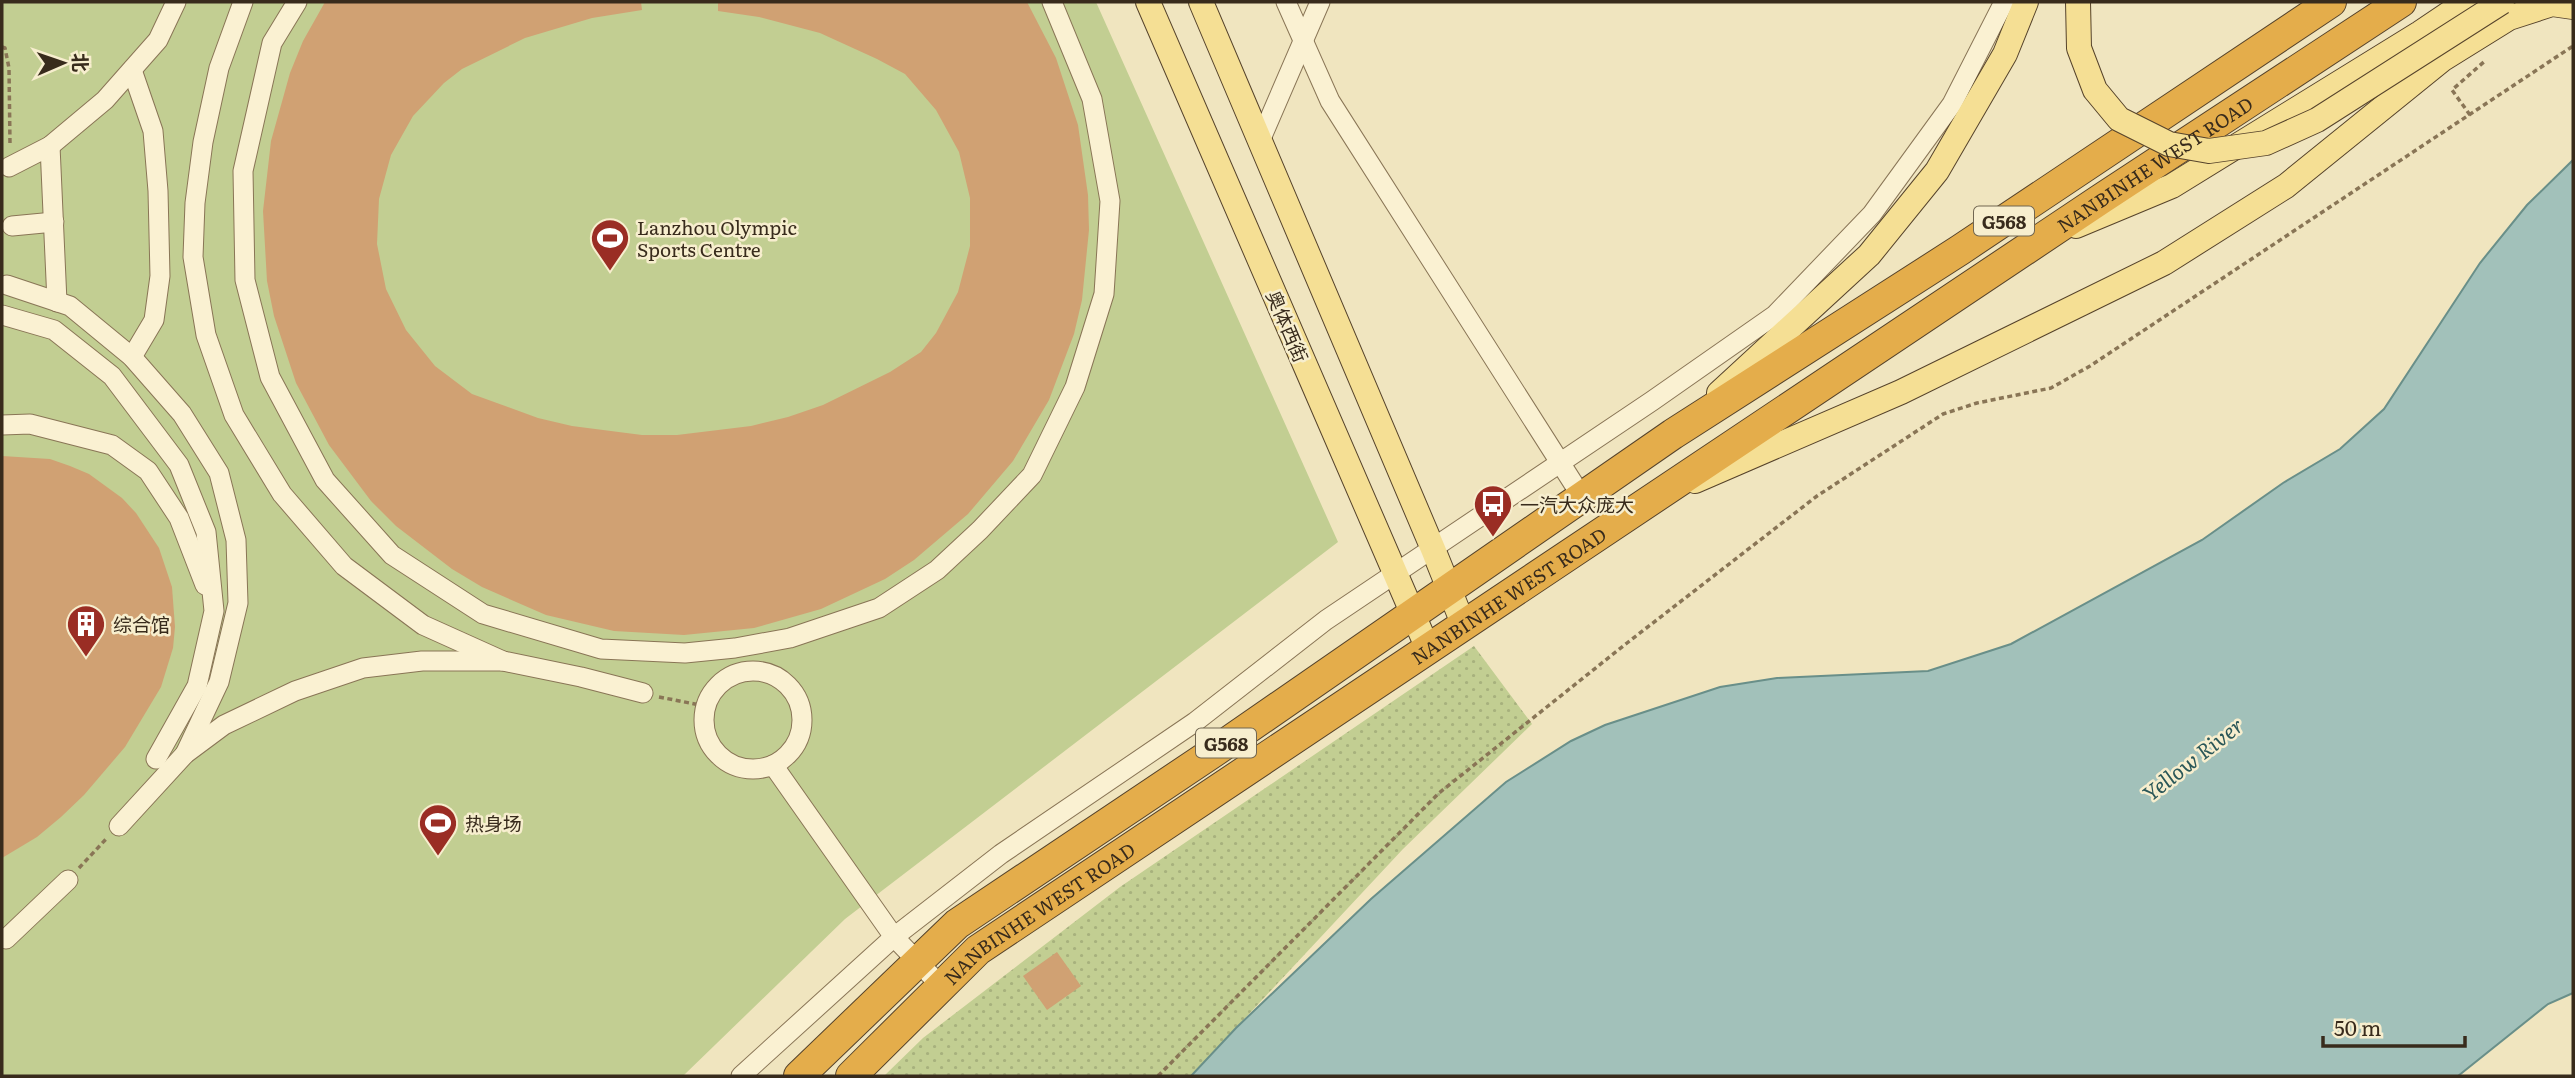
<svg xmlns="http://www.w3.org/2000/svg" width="2575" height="1078" font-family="Literata,'Noto Sans SC',serif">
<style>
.park{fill:url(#park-dots)}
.garden{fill:#c2ce92}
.water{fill:#a2c1ba;stroke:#698f89;stroke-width:2}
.building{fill:#d0a173}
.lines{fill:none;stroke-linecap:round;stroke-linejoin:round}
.minor-casing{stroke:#897556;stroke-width:21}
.major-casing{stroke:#56432b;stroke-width:26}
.highway-casing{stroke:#56432b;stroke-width:32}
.path{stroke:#897556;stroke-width:3.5;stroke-dasharray:5 3.5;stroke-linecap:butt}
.minor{stroke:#faf1d2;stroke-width:19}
.major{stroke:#f5df94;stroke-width:24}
.highway{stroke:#e4ad4b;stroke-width:30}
.major-bridge-casing{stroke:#56432b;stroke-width:26;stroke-linecap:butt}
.major-bridge{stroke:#f5df94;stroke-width:24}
.labels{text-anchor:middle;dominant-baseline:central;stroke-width:5;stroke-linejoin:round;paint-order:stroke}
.shield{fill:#f7eece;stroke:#716651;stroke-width:2}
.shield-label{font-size:18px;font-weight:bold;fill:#382b1c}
.street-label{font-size:19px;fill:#382b1c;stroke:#f7eece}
.poi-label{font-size:19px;fill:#382b1c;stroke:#f7eece;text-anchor:start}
.water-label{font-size:21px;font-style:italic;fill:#2a5758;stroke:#f7eece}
</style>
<defs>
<pattern id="park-dots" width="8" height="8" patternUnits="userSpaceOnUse" patternTransform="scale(1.75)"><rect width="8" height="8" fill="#c2ce92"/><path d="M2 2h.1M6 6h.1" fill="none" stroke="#a7b17d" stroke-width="1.8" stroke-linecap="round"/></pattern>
</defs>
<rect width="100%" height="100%" fill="#f0e5bf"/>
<polygon class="park" points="1474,646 1532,724 1403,849 1191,1076 884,1076 923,1038 1120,887"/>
<polygon class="garden" points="2,2 1096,2 1338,542 845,919 683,1076 2,1076"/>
<polygon class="water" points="2573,160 2573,993 2548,1004 2458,1076 1191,1076 1236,1028 1371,899 1506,782 1571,741 1605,725 1720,687 1777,678 1928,671 2011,644 2202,540 2283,483 2340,449 2384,409 2480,263 2527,205"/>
<g class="building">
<polygon points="325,2 641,2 642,10 592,18 525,38 462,69 444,83 413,116 391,155 379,199 377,244 386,289 406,330 435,366 472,394 538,418 572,426 642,435 677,435 751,426 788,417 823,405 890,372 921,352 936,333 958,292 970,246 970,198 959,152 936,110 905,74 877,59 820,33 759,17 718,11 718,2 1027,2 1056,58 1078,125 1088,195 1089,230 1082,300 1074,334 1049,400 1013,461 968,514 914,560 885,579 821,609 754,628 684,635 614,631 546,615 482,587 452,569 396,526 371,501 329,445 296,383 274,316 267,281 263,211 271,141 290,73 303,41"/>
<polygon points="2,456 50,459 70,466 89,474 122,498 136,513 159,548 172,587 175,627 173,648 161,687 125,747 84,795 61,817 37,837 2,858"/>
<polygon points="1057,952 1081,986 1047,1010 1023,976"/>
</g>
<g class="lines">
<g class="minor-casing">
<g id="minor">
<polyline points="243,2 219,68 203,142 195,203 193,257 206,335 234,415 282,494 344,566 423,625 503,661"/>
<polyline points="297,2 272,43 243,171 245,280 270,377 325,480 392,555 483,614 601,649 685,653 735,648 790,638 879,608 937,570 980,530 1032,475 1075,387 1104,294 1110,201 1092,99 1052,2"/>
<polyline points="1286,2 1330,101 1582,497"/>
<polyline points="132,70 153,131 158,191 160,276 154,320 132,357"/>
<polyline points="1260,141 1320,2"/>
<polyline points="50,146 57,302"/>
<polyline points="9,167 50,146 105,100 158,40 176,2"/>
<polyline points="12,226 54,222"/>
<polyline points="7,285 70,306 132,357 182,414 219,473 236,540 238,603 219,682 185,754"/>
<polyline points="2,315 54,330 112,376 179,465 206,532 214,611 197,686 156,759"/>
<polyline points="2,425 30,424 112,445 148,471 179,518 205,585"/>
<circle cx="753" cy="720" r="49"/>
<polyline points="773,765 894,937 941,986"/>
<polyline points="119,826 185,754 224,725 295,691 363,668 422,661 503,661 581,677 643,693"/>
<polyline points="6,939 68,880"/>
<polyline points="741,1076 894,937 1001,854 1195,722 1326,620 1652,401 1775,315 1872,214 1952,104 2004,2"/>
</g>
</g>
<g class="major-casing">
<g id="major">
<polyline points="1148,2 1428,649"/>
<polyline points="1201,2 1433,549 1464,626"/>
<polyline points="2076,226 2172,186 2420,33 2466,2"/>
<polyline points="1719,393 1869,255 1937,171 2005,54 2026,2"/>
<polyline points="1695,481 1901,392 2164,263 2286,186 2443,59 2509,18 2552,4 2573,7"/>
</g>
</g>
<g class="highway-casing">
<g id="highway">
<polyline points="799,1076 957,924 1215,751 1673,434 1960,250 2331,2"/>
<path id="s1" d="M851,1076L978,950L2101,199L2401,2"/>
</g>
</g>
<g class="path">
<polyline points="2,47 5,48 9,68 10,144"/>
<polyline points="2470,115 2452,90 2486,60"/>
<polyline points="659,697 705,706"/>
<polyline points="79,868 107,838"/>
<polyline points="1158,1076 1439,793 1627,643 1817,496 1943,414 1977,403 2051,388 2090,366 2573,46"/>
</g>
<use href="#minor" class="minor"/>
<use href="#major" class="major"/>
<use href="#highway" class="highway"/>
<g class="major-bridge-casing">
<polyline id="major-bridge" points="2078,2 2079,48 2095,90 2119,119 2169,144 2209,151 2266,143 2317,120 2502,2"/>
</g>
<use href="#major-bridge" class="major-bridge"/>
</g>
<defs>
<g id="stadium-pin" transform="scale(2.0125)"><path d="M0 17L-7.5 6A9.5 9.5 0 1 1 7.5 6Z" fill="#9a2d24" stroke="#f7eece"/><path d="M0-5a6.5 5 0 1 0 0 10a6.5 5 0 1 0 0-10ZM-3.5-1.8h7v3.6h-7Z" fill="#fff"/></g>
<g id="bus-pin" transform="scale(2.0125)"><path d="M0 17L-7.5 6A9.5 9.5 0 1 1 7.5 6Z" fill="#9a2d24" stroke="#f7eece"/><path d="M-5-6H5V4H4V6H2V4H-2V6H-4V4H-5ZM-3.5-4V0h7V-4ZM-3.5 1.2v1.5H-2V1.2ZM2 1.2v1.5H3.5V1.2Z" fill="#fff"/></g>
<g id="building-pin" transform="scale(2.0125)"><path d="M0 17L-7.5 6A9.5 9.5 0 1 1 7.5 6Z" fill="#9a2d24" stroke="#f7eece"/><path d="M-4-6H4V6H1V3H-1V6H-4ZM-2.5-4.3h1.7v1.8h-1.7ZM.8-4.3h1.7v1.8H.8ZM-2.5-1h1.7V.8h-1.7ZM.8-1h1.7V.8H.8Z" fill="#fff"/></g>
</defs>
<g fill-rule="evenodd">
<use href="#stadium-pin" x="610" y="238"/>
<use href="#bus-pin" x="1493" y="504"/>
<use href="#building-pin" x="86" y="624"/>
<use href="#stadium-pin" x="438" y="823"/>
</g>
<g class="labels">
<g class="shield">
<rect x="1974" y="206.5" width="60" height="29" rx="5"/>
<rect x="1196" y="728.5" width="60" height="29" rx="5"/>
</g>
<g class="shield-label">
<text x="2004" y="221">G568</text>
<text x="1226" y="743">G568</text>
</g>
<g class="street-label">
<text stroke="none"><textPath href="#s1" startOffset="1594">NANBINHE WEST ROAD</textPath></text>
<text transform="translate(1288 326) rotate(67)">奥体西街</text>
<text stroke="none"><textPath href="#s1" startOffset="817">NANBINHE WEST ROAD</textPath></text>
<text stroke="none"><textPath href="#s1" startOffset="250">NANBINHE WEST ROAD</textPath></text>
</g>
<g class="poi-label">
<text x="637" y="227">Lanzhou Olympic<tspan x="637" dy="22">Sports Centre</tspan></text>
<text x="1520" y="504">一汽大众庞大</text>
<text x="113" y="624">综合馆</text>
<text x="465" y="823">热身场</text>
</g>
<g class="water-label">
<text transform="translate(2192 758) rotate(-38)">Yellow River</text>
</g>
</g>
<rect width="2575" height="1078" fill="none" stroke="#382b1c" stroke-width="7"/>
<g transform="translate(63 63) rotate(88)" stroke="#f7eece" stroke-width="5" paint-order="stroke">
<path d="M0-5L12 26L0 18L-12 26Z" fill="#382b1c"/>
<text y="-10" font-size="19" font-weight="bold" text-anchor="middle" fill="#382b1c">北</text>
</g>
<path d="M2323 1036v10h142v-10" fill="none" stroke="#382b1c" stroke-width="3.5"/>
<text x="2334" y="1036" font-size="21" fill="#382b1c" stroke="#f7eece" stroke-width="5" paint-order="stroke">50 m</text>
</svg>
